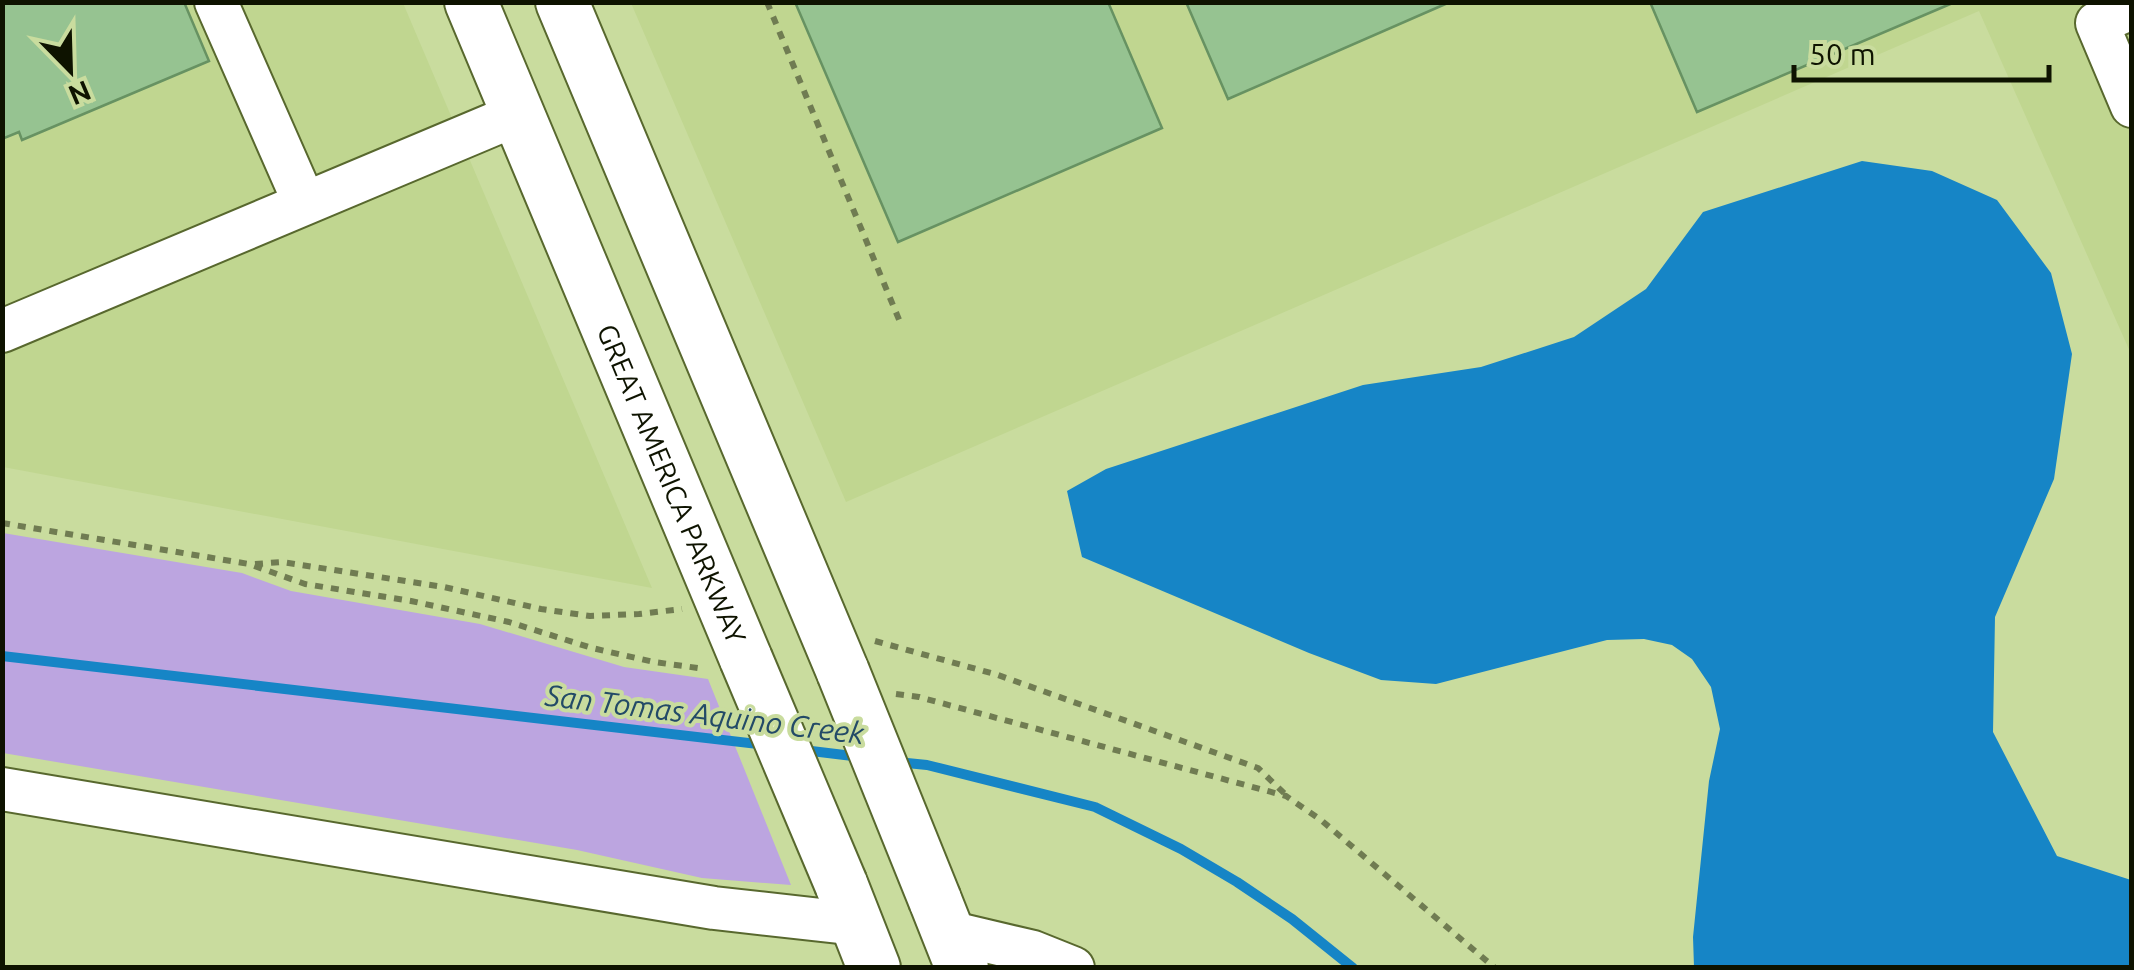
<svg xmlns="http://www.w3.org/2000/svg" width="2134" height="970" font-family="Ubuntu,sans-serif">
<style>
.built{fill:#c0d690}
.green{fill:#bca5e0}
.water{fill:#1685c6}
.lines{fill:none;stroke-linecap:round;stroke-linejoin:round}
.stream{stroke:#1685c6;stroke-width:10}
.building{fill:#96c391;stroke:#679262;stroke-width:2.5}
.minor-casing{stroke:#58682e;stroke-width:46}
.major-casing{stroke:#58682e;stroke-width:56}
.path{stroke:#707c52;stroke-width:6;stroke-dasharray:8 8;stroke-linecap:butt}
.minor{stroke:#fff;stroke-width:42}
.major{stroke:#fff;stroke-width:52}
.major-bridge-casing{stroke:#58682e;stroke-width:56;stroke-linecap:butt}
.major-bridge{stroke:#fff;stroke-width:52}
.labels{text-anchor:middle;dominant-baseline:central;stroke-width:8;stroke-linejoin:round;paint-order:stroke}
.street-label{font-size:28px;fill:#0e1300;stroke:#c9dc9e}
.water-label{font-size:30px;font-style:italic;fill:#234a67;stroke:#c9dc9e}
</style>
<rect width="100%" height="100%" fill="#c9dc9e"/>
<g class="built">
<polygon points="2,3 403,3 652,588 3,467"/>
<polygon points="631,3 2131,3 2131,354 1979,11 846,502"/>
</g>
<polygon class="green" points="3,533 242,573 291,591 480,624 624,667 708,679 791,885 702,878 577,850 3,753"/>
<polygon class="water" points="1862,161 1932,171 1997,200 2051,273 2072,354 2054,479 1995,617 1993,732 2057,856 2131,880 2131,967 1694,967 1693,937 1709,781 1720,729 1711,687 1692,659 1672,645 1644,639 1607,640 1436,684 1381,680 1309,653 1082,557 1067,491 1106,469 1363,385 1481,367 1574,337 1646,289 1703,212"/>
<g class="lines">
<g class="stream">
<polyline points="2,656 766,745"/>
<polyline points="803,750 861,757"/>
<polyline points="897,762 927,765 1095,807 1181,849 1237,882 1292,919 1353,968"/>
</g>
</g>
<g class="building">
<polygon points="2,2 184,2 209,61 22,140 19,132 2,139"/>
<polygon points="795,2 1108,2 1162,128 898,242"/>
<polygon points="1186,2 1450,2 1228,99"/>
<polygon points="1650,2 1955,2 1697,112"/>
</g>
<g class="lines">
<g class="minor-casing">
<g id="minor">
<polyline points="216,2 304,202"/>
<polyline points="2132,8 2097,23 2132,106"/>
<polyline points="2,331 518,114"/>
<polyline points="2,789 714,908 857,924"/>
<polyline points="948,932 1033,952 1073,968"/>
</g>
</g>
<g class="major-casing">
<g id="major">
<path id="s1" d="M471,2L746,659"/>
<polyline points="562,2 843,672"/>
<polyline points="841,884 874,968"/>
<polyline points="935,900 962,968"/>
</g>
</g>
<g class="path">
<polyline points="767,2 900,322"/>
<polyline points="2,523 249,564 305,584 411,601 509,622 592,648 654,662 705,669"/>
<polyline points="255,564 282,562 444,587 541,609 590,616 639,614 682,609"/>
<polyline points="875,641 998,675 1258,768 1286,795"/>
<polyline points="896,694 919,697 1286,796 1321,820 1495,968"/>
</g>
<use href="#minor" class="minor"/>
<use href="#major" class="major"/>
<g class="major-bridge-casing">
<g id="major-bridge">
<polyline points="746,659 841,884"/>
<polyline points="843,672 935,900"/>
</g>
</g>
<use href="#major-bridge" class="major-bridge"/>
</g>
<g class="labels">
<g class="street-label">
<text stroke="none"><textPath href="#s1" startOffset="522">GREAT AMERICA PARKWAY</textPath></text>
</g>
<g class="water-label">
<text transform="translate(705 714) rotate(7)">San Tomas Aquino Creek</text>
</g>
</g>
<rect width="2134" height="970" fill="none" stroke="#0e1300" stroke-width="10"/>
<g transform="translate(70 70) rotate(157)" stroke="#c9dc9e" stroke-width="8" paint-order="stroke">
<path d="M0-8L18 38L0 25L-18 38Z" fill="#0e1300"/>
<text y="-15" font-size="28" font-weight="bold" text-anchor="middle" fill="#0e1300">N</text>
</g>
<path d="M1794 65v15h255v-15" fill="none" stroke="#0e1300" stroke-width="5"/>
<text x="1809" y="65" font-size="30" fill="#0e1300" stroke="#c9dc9e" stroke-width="8" paint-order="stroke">50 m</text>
</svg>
